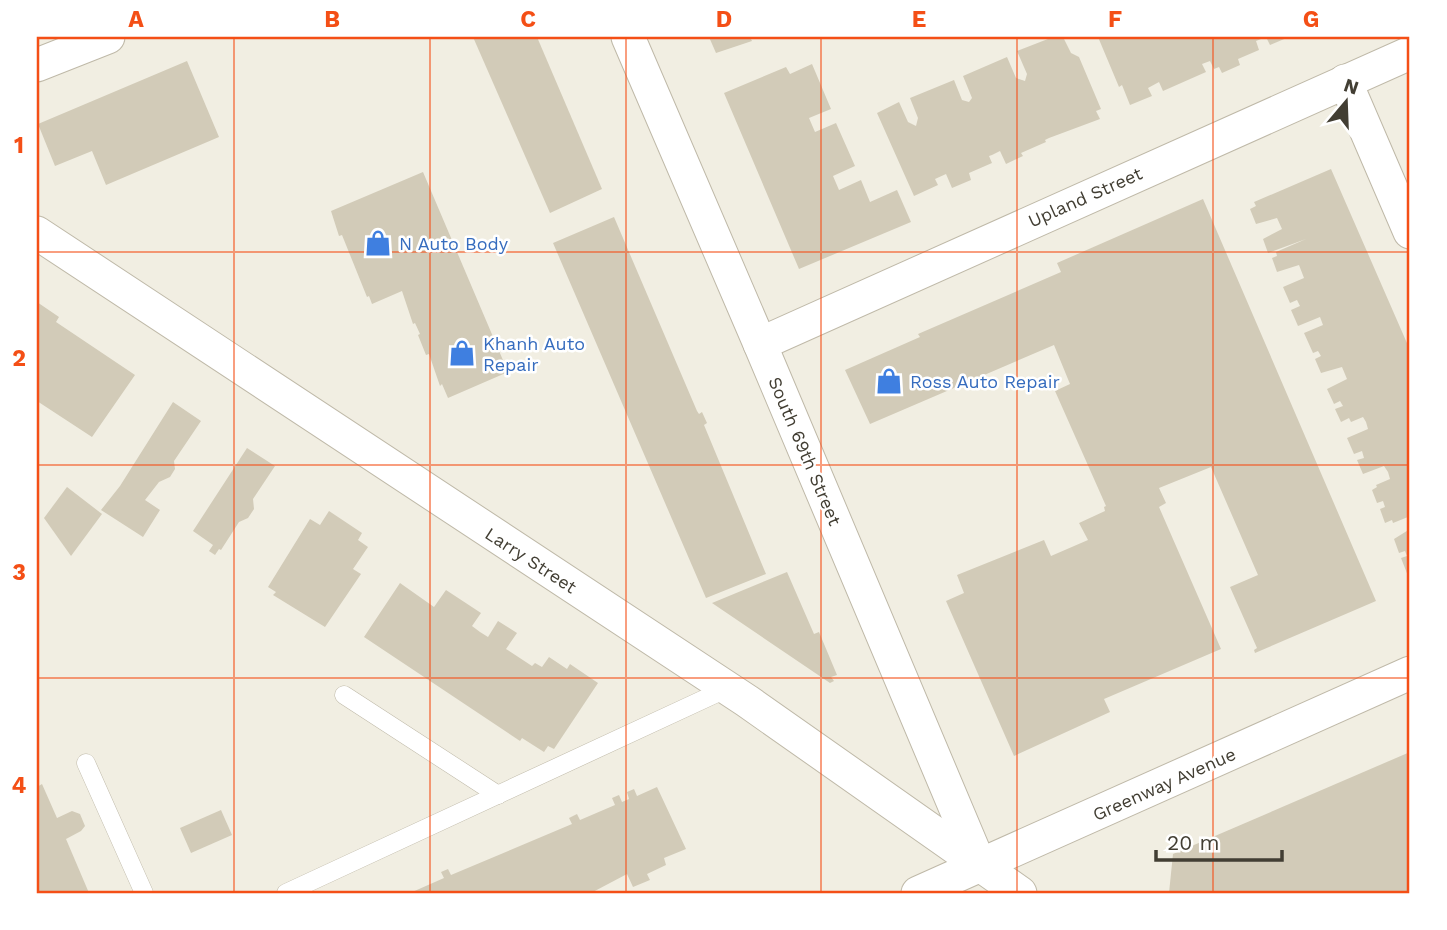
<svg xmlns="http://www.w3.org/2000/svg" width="1447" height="930" font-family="'Work Sans',sans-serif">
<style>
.building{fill:#d2cbb8}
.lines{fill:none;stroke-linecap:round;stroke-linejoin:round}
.lane-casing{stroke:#bfb9a8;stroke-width:19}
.street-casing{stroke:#bfb9a8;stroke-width:35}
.lane{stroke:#fff;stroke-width:18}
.street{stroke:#fff;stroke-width:33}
.grid{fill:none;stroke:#f44f16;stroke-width:2;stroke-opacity:0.55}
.labels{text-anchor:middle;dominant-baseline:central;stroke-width:5;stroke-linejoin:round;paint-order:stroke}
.street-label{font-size:18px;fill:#423e33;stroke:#fff}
.shop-label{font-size:18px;fill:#366cbe;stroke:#fff;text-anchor:start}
.neatline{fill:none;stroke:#f44f16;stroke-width:2.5}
.grid-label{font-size:23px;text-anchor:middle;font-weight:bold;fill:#f44f16}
</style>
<rect width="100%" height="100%" fill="#f1eee2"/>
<g class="building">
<polygon points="473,37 537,37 602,189 550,213"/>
<polygon points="709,37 750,37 752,41 716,53"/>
<polygon points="1053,37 1063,37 1071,53 1079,57 1101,109 1096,111 1100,119 1049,138 1045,140 1046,142 1021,153 1023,156 1006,164 1000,151 992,155 989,156 992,163 969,173 971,180 952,188 946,174 935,179 938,185 914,196 877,113 899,102 908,122 916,126 918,118 910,98 954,80 962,100 969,102 972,98 963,76 1007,57 1016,78 1025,81 1027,74 1017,51"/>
<polygon points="1098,37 1289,37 1270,45 1266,37 1256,41 1259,50 1238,59 1240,65 1222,73 1219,67 1214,69 1210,61 1202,64 1206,72 1163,91 1159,82 1148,88 1152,96 1130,105 1122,85 1119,87"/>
<polygon points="187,61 219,137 106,185 92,151 55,166 38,124"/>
<polygon points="812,64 831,109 809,118 815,132 836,123 855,166 833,176 839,190 861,180 870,202 897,190 911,222 799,269 724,93 786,67 790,74"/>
<polygon points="1331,169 1410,350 1410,522 1408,517 1393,523 1392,520 1385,523 1380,509 1385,507 1383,501 1377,503 1372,490 1377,487 1376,485 1390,479 1388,472 1384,466 1363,474 1357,460 1364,458 1362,451 1354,454 1347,438 1368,429 1366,422 1363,417 1351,422 1349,418 1341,422 1335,409 1343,406 1340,401 1334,404 1327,389 1347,379 1342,367 1321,373 1315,359 1321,356 1318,351 1313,353 1304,333 1323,325 1320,317 1298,326 1291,310 1300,306 1297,300 1290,303 1283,287 1304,278 1299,265 1277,272 1272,258 1277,256 1276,252 1306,239 1268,253 1263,239 1282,229 1277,218 1256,224 1250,209 1256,206 1254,202"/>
<polygon points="423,172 508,372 448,398 442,384 440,386 429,354 426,355 418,335 420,334 415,323 413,324 402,291 372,304 369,296 367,297 342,235 339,236 331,211"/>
<polygon points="1203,199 1376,601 1255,653 1254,650 1257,648 1230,587 1258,575 1211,467 1159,488 1166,503 1159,507 1221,649 1104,699 1110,712 1014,756 946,601 964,593 957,575 1044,540 1051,556 1088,540 1079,523 1105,511 1104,507 1106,506 1055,391 1070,384 1054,345 870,424 845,370 920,337 918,334 1061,272 1057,263"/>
<polygon points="614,217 697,411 699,414 702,412 707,423 704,425 766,574 706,598 553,243"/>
<polygon points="37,302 59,317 56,322 135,375 92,437 37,401"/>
<polygon points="173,402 201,421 174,461 175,469 170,477 159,482 145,500 160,510 143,537 101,510 120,486"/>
<polygon points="247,448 275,466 253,499 254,509 248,518 239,522 221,550 219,549 215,555 209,551 213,545 193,531"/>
<polygon points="67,487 102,514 71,556 44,518"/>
<polygon points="329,511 362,533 358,540 368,547 353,569 361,574 325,627 273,595 276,592 268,587 310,519 320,525"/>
<polygon points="1410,529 1410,581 1401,558 1407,556 1405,551 1399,553 1394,539"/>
<polygon points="787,572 814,634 819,632 837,675 831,677 834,681 830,683 712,603"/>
<polygon points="400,583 434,607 446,590 481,613 472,626 480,632 488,637 498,621 517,633 506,649 532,666 535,663 542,667 549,657 567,669 570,664 598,683 554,749 548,746 544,752 522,738 520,741 364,637"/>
<polygon points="1410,752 1410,893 1169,893 1173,854"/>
<polygon points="42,784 57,818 72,811 80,814 85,826 81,831 66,839 89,893 37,893 37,787"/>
<polygon points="657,787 686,849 664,858 666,865 647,874 650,880 633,887 627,874 591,893 410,893 444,878 441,872 448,869 451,875 572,824 569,818 577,814 580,820 615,805 612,798 619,795 622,802 629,799 627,792 634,789 637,796"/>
<polygon points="221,810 232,835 191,853 180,828"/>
</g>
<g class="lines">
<g class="lane-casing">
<g id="lane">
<polyline points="344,695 498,795"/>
<polyline points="86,763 144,893"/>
<polyline points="286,893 728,688"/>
</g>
</g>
<g class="street-casing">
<g id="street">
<polyline points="628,37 760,344 980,866"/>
<polyline points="37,65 108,37"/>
<polyline points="1345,81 1410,232"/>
<polyline points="37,233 747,701 1020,893"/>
<polyline points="760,344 1410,53"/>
<polyline points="918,893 1410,673"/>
</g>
</g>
<use href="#lane" class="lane"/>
<use href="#street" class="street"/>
</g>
<path class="grid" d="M234,37V893M430,37V893M626,37V893M821,37V893M1017,37V893M1213,37V893M37,252H1410M37,465H1410M37,678H1410"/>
<defs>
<g id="shop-bare" transform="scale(2.1)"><path d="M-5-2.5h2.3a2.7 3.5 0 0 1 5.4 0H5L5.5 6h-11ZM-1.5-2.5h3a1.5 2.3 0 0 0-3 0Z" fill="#3f7fe0" stroke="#fff" stroke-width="2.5" paint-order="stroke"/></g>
</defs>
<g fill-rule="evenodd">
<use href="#shop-bare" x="378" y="243"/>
<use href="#shop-bare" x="462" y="353"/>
<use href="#shop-bare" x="889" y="381"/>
</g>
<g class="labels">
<g class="street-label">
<text transform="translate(1085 197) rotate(-24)">Upland Street</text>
<text transform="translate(805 451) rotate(67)">South 69th Street</text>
<text transform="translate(531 560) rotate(33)">Larry Street</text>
<text transform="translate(1164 784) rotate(-24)">Greenway Avenue</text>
</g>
<g class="shop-label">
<text x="399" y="243">N Auto Body</text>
<text x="483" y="343">Khanh Auto<tspan x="483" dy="21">Repair</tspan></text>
<text x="910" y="381">Ross Auto Repair</text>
</g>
</g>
<rect width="1447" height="930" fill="none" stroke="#ffffff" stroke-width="77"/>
<g transform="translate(1346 102) rotate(19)" stroke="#ffffff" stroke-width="5" paint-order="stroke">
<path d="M0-5L12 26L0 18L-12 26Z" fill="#423e33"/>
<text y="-10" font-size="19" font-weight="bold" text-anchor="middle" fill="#423e33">N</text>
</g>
<path d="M1156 850v10h126v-10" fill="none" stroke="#423e33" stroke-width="3.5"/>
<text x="1167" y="850" font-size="21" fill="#423e33" stroke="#ffffff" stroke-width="5" paint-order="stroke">20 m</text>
<rect x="38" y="38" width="1370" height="854" class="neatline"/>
<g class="grid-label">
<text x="136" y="27">A</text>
<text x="332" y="27">B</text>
<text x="528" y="27">C</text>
<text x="724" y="27">D</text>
<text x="919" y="27">E</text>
<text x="1115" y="27">F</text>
<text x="1311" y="27">G</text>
<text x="19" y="153">1</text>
<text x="19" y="366">2</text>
<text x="19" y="580">3</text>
<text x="19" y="793">4</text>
</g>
</svg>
